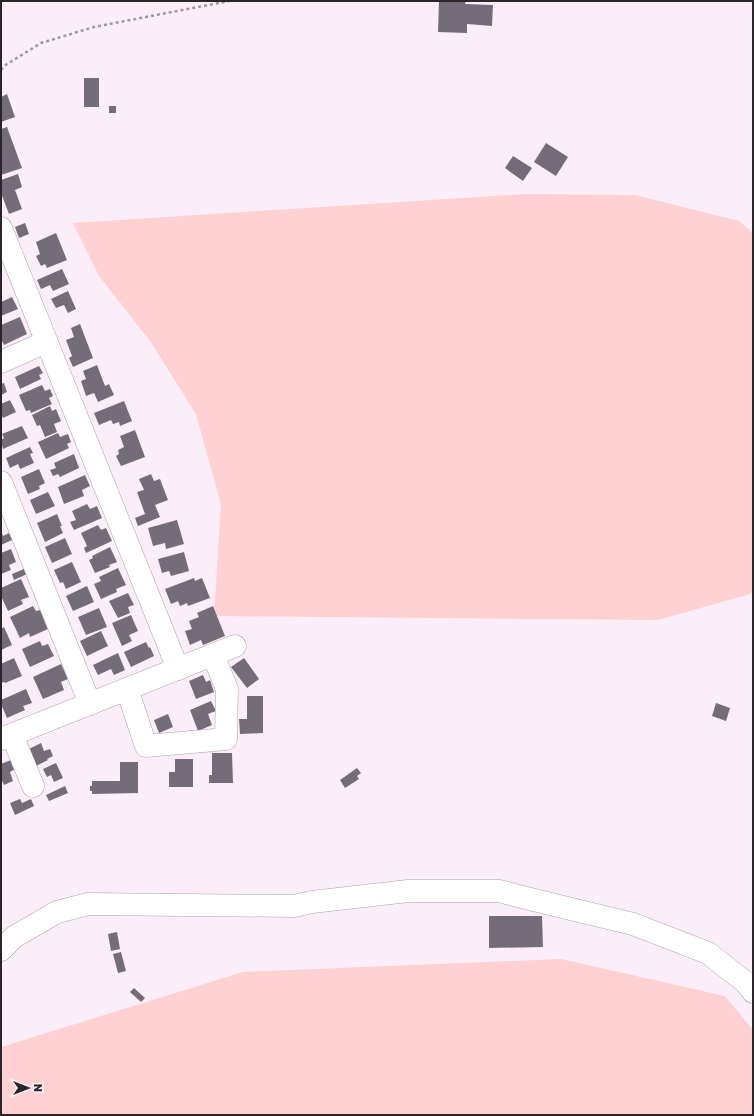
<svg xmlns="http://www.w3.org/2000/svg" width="754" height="1116" font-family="'Golos Text',sans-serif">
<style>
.green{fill:#ffd1d3}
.building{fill:#746d79}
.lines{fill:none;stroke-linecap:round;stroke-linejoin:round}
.minor-casing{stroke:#afa2ac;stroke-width:23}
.path{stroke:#a0969e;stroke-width:2.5;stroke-dasharray:3 3;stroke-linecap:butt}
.minor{stroke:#fff;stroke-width:22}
</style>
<rect width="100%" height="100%" fill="#fceef9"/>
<g class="green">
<polygon points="524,194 635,195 739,221 753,233 753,591 750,594 658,620 214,616 221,505 196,414 150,341 99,276 73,223"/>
<polygon points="561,959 725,996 753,1030 753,1115 1,1115 1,1047 243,972"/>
</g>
<g class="building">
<polygon points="439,1 466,1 465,4 493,5 492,26 467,24 467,33 438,32"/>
<rect x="84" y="78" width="15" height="29"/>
<polygon points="7,94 15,117 1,122 1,97"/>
<rect x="109" y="106" width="7" height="7"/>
<polygon points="7,127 22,168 1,175 1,129"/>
<polygon points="546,143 568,157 556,176 534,162"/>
<polygon points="513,156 532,168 523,181 505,168"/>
<polygon points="18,174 22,187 15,190 22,209 9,214 1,193 1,180"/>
<polygon points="25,223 29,234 19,238 15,227"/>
<polygon points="56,233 67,260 47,268 45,264 41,266 36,256 40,254 36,242"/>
<polygon points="62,269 69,284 53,291 50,285 41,289 37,280"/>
<polygon points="68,291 76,309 68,313 64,305 56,308 51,299"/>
<polygon points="12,297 18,309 1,316 1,302"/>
<polygon points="20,317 27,334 4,345 1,339 1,325"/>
<polygon points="80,324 93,358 73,367 69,358 72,356 66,340 74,337 71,328"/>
<polygon points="97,365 105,386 109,384 114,395 98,402 94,393 86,396 81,381 86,379 83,371"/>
<polygon points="39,366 43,373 39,375 41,379 20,389 15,377"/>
<polygon points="4,383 7,392 1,395 1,384"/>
<polygon points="42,385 45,391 50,389 53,396 49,398 52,404 31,413 30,410 26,411 19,395"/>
<polygon points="10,400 16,412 3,418 1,414 1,404"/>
<polygon points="124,401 132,421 120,426 119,422 113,424 111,420 99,425 94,413"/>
<polygon points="50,406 52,411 56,409 61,421 54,424 57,432 45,437 40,425 37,426 32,415"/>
<polygon points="22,426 28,438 3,449 1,440 4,438 2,434"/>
<polygon points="135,430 145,457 121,466 116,456 119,454 118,450 124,447 120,436"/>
<polygon points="58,433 60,437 68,434 71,442 67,444 69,448 46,459 38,442"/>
<polygon points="30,447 33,453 30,454 34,463 20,469 18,464 10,468 6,458"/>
<polygon points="74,454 79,468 60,477 58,474 53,476 50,470 56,468 54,463"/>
<polygon points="39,469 45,483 39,486 40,489 28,494 21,477"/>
<polygon points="151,474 154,481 160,479 168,500 155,505 160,517 138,526 135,518 145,514 137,492 144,490 139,479"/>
<polygon points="85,475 90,486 82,490 84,496 64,504 58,487"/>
<polygon points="48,492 55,506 36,514 30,500"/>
<polygon points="87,504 90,509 97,506 102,518 74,530 70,522 76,520 72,511"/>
<polygon points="57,514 62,526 60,526 63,533 45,542 37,523"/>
<polygon points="177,520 184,544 166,549 165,543 153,546 148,528"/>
<polygon points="98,525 101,530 106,528 112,541 86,553 84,548 87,546 81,533"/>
<polygon points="1,531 3,536 9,533 12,540 1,545"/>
<polygon points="65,538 72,554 52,563 45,547"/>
<polygon points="110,547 117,562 109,565 110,567 95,573 89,560 93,558 92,556"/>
<polygon points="11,549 16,562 9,565 11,570 1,574 1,553"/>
<polygon points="184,552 189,571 171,576 169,571 162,573 158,559"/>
<polygon points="72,562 81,582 66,589 63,582 60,583 54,570"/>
<polygon points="118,568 126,585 116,589 117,592 101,599 94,584 101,581 99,577"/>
<polygon points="24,569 27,574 14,580 12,574"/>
<polygon points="194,578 195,581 202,578 210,598 188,606 187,603 180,606 178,601 171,604 165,589"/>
<polygon points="21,579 29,597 21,600 23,604 8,611 1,596 1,588"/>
<polygon points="87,586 94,602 73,611 66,596"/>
<polygon points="128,593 134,605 128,607 130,613 118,618 109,601"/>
<polygon points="33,606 36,611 40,610 48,629 30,637 29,633 20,638 10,617"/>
<polygon points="213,606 225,636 203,645 201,640 190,645 185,631 192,629 189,621 199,617 197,613"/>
<polygon points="99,608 107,627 86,635 78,617"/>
<polygon points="131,615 138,631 129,635 132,641 122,646 112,623"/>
<polygon points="4,627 12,645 1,650 1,629"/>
<polygon points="101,631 108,646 87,656 80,641"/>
<polygon points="40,641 42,646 48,644 54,656 30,667 22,649"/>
<polygon points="146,642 149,648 150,647 154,656 131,667 124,652"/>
<polygon points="118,653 125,670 114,675 111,669 98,675 93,665"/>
<polygon points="14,658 22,676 5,683 4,682 1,683 1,664"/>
<polygon points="244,658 259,679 247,688 231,667"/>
<polygon points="61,664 68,679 61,682 64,690 43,699 33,677"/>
<polygon points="203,675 206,682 210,680 214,692 196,699 189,681"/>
<polygon points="26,689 32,703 23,706 25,710 7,718 1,704 1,700"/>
<polygon points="247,696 263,696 263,733 240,734 239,719 247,719"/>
<polygon points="211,701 216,711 208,714 212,725 198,731 190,710"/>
<polygon points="716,703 730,708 726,721 712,716"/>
<polygon points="168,714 173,727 159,733 154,720"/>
<polygon points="41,743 44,751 50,749 53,756 47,759 48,760 36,766 29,749"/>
<polygon points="212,753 232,753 233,783 209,783 209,775 212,775"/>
<polygon points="175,759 193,759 193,787 169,787 169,772 175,772"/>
<polygon points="11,760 15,769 10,772 13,781 4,785 1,778 1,764"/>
<polygon points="120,762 138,762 138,793 92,794 92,791 90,791 90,786 92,786 92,781 120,781"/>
<polygon points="56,763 63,778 54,782 51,775 47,777 43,769"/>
<polygon points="357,768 361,773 357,776 359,779 345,788 340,780"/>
<polygon points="65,786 68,793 49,801 46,795"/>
<polygon points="20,799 22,803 31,799 34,806 15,815 10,803"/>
<polygon points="489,916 542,916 543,947 489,948"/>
<polygon points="117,932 120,949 111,951 108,934"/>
<polygon points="121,952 126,971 118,973 113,954"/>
<polygon points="134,988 145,998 141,1002 130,992"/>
</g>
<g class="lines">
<g class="minor-casing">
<g id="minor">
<polyline points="1,228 178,669"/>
<polyline points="1,362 46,342"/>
<polyline points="1,482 90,704"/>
<polyline points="127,689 146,746 226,739 227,689 213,655"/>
<polyline points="12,735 33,786"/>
<polyline points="1,739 235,646"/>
<polyline points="1,950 14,937 57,912 88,904 294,906 312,902 408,891 499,891 534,900 633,924 708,953 745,982 753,992"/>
</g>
</g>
<polyline class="path" points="1,70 4,66 41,43 94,27 229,1"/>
<use href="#minor" class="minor"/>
</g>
<rect width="754" height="1116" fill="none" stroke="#2a2529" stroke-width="4"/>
<g transform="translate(28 1088) rotate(90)" stroke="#fceef9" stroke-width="3" paint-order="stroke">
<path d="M0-3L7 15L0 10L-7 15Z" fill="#2a2529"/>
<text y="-6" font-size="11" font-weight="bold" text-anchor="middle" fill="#2a2529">N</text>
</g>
</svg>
